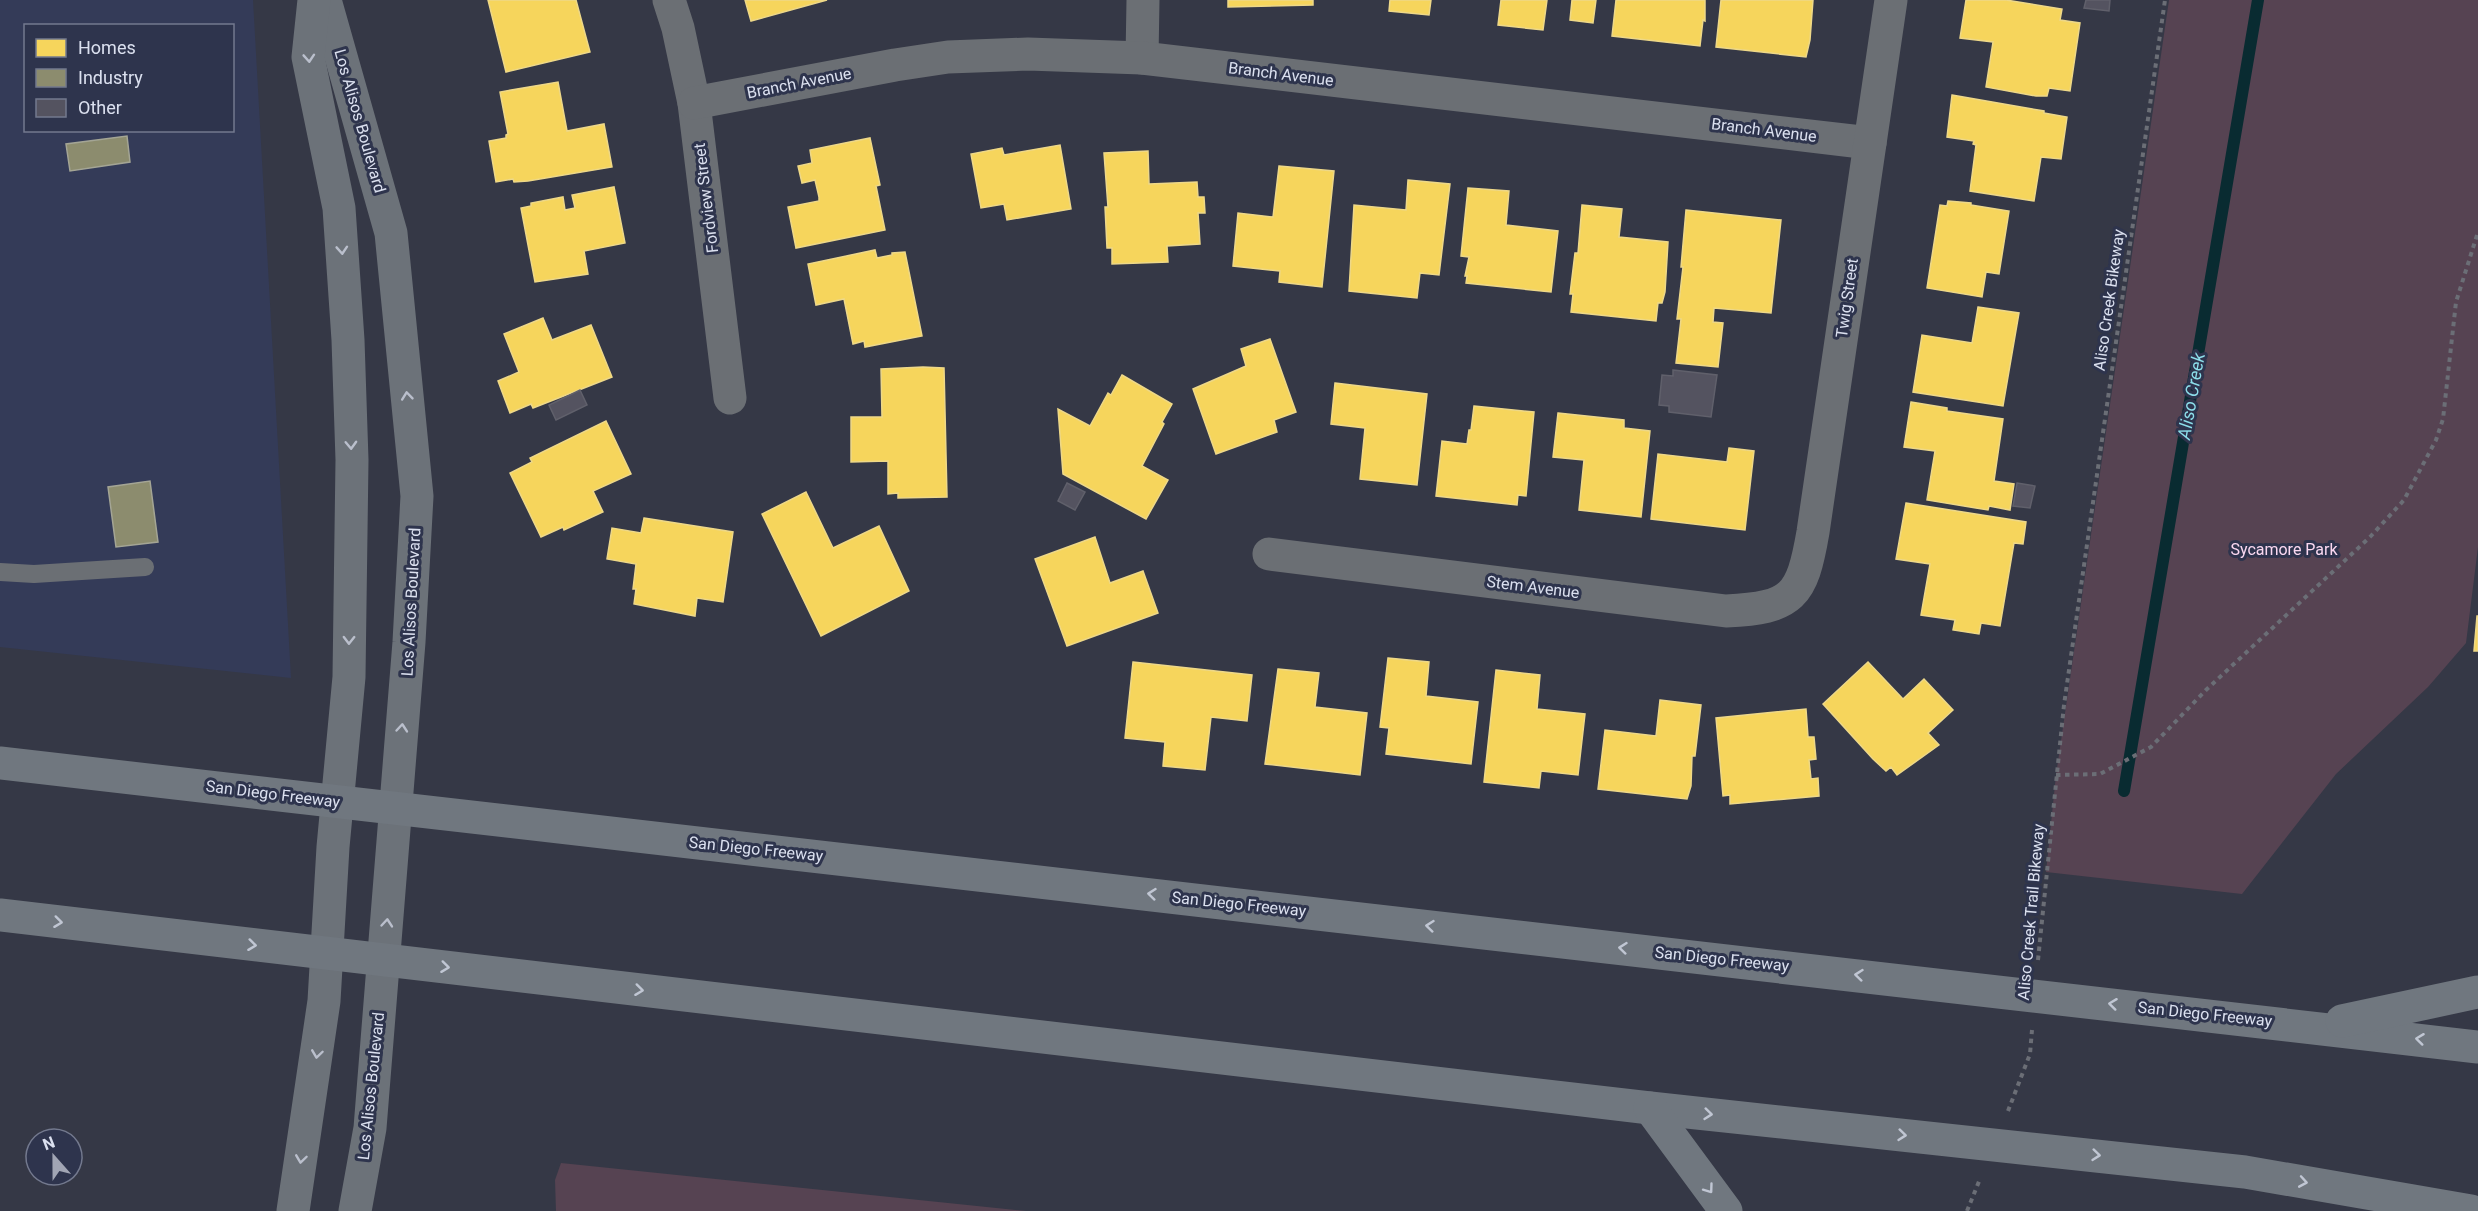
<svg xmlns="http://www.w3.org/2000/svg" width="2478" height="1211" font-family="Roboto,sans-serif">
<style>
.built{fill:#343b58;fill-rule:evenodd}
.green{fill:#564352}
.homes{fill:#f6d55c;stroke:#eed888;stroke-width:1.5}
.industry{fill:#8c8c6e;stroke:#a4a595;stroke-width:1.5}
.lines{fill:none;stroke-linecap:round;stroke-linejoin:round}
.stream{stroke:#092b31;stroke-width:12}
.building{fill:#545360;stroke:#60606b;stroke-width:1.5}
.path{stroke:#6b6e76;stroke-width:4;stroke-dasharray:4.5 4.5;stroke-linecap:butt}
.service{stroke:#6b6f74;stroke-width:18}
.minor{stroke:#6b6f74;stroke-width:33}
.secondary{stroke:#6c7279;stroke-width:33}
.motorway{stroke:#70777f;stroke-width:33}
.oneway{stroke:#babfcc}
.oneway2{stroke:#c0c6d3}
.labels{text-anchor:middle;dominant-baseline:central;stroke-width:6;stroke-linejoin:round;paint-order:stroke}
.street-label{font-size:16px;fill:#dbe0ef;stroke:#2e344d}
.park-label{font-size:16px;fill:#fad8f0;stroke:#2e344d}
.water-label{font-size:18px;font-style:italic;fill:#8cdeea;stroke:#2e344d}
</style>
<rect width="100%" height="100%" fill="#353846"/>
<path class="built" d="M0,0H253L291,678L0,647ZM26,26H232V130H26Z"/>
<g class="green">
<polygon points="2169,0 2478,0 2478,547 2466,643 2428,687 2336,774 2242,894 2046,872 2056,775"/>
<polygon points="561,1163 1026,1211 556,1211 555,1180"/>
</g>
<g class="homes">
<polygon points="488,0 576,0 590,52 506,72"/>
<polygon points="745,0 827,0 751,21"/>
<polygon points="1228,0 1313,0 1313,5 1228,7"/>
<polygon points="1390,0 1431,0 1429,15 1389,11"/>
<polygon points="1501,0 1547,0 1543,30 1498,25"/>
<polygon points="1572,0 1596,0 1593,23 1570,20"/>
<polygon points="1616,0 1705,0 1705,21 1703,20 1700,46 1612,36"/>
<polygon points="1721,0 1813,0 1810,40 1806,57 1716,47"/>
<polygon points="1966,0 2006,0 2062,9 2060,20 2080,23 2070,91 2049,88 2047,96 2036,96 1986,87 1993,42 1960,38"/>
<polygon points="558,82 567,131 604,124 612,167 528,181 514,182 513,179 496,182 489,141 506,138 506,135 508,134 500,92"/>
<polygon points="1952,95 2044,111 2044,113 2067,117 2061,159 2041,157 2034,201 1970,191 1976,145 1973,144 1974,141 1947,137"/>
<polygon points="870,138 880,185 876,186 885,230 796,248 788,207 819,201 819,197 815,180 802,183 798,166 812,163 810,150"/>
<polygon points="1060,145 1071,209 1007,220 1004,204 981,208 971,154 1002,148 1004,155"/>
<polygon points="1148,151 1149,184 1197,182 1198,197 1204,197 1205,213 1198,213 1200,244 1167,246 1168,262 1112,264 1112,248 1107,248 1105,207 1108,207 1104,153"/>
<polygon points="1279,166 1334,171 1322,287 1279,282 1280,271 1233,266 1238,213 1273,217"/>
<polygon points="1408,180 1450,184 1439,275 1420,273 1417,298 1349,291 1354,205 1406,210"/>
<polygon points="614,187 625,243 584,251 588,274 535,282 521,208 531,206 531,203 563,197 565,210 575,208 572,195"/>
<polygon points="1468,188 1509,191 1506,225 1558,231 1551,292 1466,283 1467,276 1465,276 1469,257 1461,256"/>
<polygon points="1948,201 1971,203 1971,205 2009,211 1999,274 1986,272 1982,297 1927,288 1940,205 1947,206"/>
<polygon points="1582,205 1622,209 1619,237 1668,242 1665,292 1662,303 1658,303 1656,321 1571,312 1573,294 1570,294 1575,253 1578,253"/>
<polygon points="1686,210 1781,220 1771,313 1714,308 1713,322 1723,323 1718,367 1676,363 1681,319 1677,319 1683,267 1681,267"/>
<polygon points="875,250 877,258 892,255 892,253 905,252 922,336 865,347 864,341 853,344 844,299 816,305 808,264"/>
<polygon points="1978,307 2019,313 2003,406 1913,392 1922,335 1972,343"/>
<polygon points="543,318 552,340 591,325 612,377 533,408 531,404 510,413 498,381 519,372 504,334"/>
<polygon points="1270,339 1296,412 1274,420 1277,432 1216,454 1193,389 1246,366 1241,349"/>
<polygon points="923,367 944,368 947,497 898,498 898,493 888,494 888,461 851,462 851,417 882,417 881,369"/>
<polygon points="1122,375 1172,404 1162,422 1164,424 1142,466 1168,480 1146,519 1063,474 1058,409 1090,426 1108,393 1111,395"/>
<polygon points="1335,383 1427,394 1417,485 1360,479 1365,428 1331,424"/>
<polygon points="1911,402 1947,408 1947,411 2003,419 1994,481 2014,484 2010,510 1989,506 1988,510 1927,500 1935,451 1904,447"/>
<polygon points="1474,406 1534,412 1526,496 1518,495 1517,505 1436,496 1442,441 1467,444 1469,430 1471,430"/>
<polygon points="1558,413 1624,420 1624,428 1650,431 1641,517 1579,510 1584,460 1553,457"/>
<polygon points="606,421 631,474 593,491 603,512 564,530 563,527 541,537 510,473 532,462 530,458"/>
<polygon points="1729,448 1754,451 1745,530 1651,519 1658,454 1727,462"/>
<polygon points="806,492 833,548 879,526 909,591 821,636 762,514"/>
<polygon points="1906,503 2026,522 2023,544 2014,543 2000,626 1981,623 1979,634 1953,630 1955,620 1921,615 1930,564 1896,559"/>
<polygon points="644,518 733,532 723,602 697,598 695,616 634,604 636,589 633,589 636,564 607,559 612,528 641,533"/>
<polygon points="1095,537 1110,583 1143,571 1158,613 1067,646 1035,559"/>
<polygon points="2477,616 2478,616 2478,651 2474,651"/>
<polygon points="1388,658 1429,662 1426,696 1478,702 1471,764 1386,754 1389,728 1380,727"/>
<polygon points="1133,662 1252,675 1247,721 1211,717 1205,770 1163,766 1165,742 1125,738"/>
<polygon points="1868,662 1903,699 1924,679 1953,710 1928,733 1939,745 1897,775 1891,767 1886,771 1873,759 1823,704"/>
<polygon points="1278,669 1319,673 1315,707 1367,713 1360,775 1265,764"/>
<polygon points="1496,670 1540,675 1537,709 1585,714 1578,775 1541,771 1539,788 1484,782"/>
<polygon points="1660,700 1701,705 1695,756 1692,756 1691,786 1687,799 1598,789 1605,730 1656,736"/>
<polygon points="1806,709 1808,737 1814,737 1816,759 1809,760 1811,779 1818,778 1819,796 1730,804 1730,795 1723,796 1716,718"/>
</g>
<g class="industry">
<polygon points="127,136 130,162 70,171 66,144"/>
<polygon points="150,481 158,542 116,547 108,487"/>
</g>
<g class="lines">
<polyline class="stream" points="2124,791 2258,0"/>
</g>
<g class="building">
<polygon points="2086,0 2110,0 2109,11 2084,8"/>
<polygon points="1673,370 1717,375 1711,417 1669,412 1669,406 1659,405 1662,375 1673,376"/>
<polygon points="580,390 587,405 556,420 549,405"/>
<polygon points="1067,483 1085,492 1075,510 1058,501"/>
<polygon points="2017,483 2035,486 2030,508 2013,506"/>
</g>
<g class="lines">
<g class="path">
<polyline points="2056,775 2100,774 2151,747 2206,690 2370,537 2404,500 2436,440 2443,419 2456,302 2478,232"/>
<polyline points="2038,960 2064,705 2165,0"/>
<polyline points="2008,1111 2030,1054 2032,1030"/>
<polyline points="1967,1211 1980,1179"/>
</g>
<polyline class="service" points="0,572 34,574 145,567"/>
<g class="minor">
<polyline points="669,0 678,28 694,103 730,398"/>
<polyline points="1142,58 1143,0"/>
<polyline points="694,103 895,65 948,57 1028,54 1142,58 1870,143"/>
<path d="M1269,554L1726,611C1793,608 1802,596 1813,532L1891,0"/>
</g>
<g class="secondary">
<polyline points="325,0 391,233 417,496 409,642 370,1128 355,1211"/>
<polyline points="293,1211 324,1001 333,847 349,677 352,460 348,340 339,208 308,57 314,0"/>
</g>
<g class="motorway">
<polyline points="0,763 2478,1047"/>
<polyline points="0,915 1650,1108 2245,1172 2471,1211"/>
<polyline points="2342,1021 2478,992"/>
<polyline points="1650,1108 1726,1211"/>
</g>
</g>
<defs><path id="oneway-chevron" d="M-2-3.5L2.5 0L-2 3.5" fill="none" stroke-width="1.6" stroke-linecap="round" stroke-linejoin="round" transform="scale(1.5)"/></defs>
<g class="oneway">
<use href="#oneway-chevron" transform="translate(309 58) rotate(86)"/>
<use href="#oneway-chevron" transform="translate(342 250) rotate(86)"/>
<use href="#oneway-chevron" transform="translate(407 396) rotate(-96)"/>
<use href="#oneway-chevron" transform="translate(351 445) rotate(88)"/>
<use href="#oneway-chevron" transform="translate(349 640) rotate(91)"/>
<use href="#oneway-chevron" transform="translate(402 728) rotate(-85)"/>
<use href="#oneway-chevron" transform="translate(387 923) rotate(-85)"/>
<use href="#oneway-chevron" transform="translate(317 1054) rotate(98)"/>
<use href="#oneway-chevron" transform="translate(301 1159) rotate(98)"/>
</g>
<g class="oneway2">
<use href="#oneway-chevron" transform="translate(1152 894) rotate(-174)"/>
<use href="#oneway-chevron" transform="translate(58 922) rotate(7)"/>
<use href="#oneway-chevron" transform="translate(1430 926) rotate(-174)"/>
<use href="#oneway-chevron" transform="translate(252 945) rotate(7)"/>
<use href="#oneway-chevron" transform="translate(1623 948) rotate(-174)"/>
<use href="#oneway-chevron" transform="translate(445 967) rotate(7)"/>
<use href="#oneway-chevron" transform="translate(1859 975) rotate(-174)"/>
<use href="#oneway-chevron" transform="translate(639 990) rotate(7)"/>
<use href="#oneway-chevron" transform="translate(2113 1004) rotate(-173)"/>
<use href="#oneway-chevron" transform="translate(2420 1039) rotate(-173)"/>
<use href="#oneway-chevron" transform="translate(1708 1114) rotate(6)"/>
<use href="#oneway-chevron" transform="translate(1902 1135) rotate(6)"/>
<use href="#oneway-chevron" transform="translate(2096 1155) rotate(6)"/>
<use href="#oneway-chevron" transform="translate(2303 1182) rotate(10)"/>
<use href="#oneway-chevron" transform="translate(1709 1189) rotate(54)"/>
</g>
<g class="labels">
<g class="street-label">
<text transform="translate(1281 74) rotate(7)">Branch Avenue</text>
<text transform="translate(799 83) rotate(-11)">Branch Avenue</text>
<text transform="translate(360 121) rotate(74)">Los Alisos Boulevard</text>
<text transform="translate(1764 130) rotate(7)">Branch Avenue</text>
<text transform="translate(706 198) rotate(-97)">Fordview Street</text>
<text transform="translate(1847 298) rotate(-82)">Twig Street</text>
<text transform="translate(2109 300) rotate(-82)">Aliso Creek Bikeway</text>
<text transform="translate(1533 587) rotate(7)">Stem Avenue</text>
<text transform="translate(411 602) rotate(-87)">Los Alisos Boulevard</text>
<text transform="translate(273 794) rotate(7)">San Diego Freeway</text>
<text transform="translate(756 849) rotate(6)">San Diego Freeway</text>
<text transform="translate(1239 904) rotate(6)">San Diego Freeway</text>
<text transform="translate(2031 912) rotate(-85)">Aliso Creek Trail Bikeway</text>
<text transform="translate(1722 959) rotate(6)">San Diego Freeway</text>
<text transform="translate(2205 1014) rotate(6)">San Diego Freeway</text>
<text transform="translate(371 1086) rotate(-84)">Los Alisos Boulevard</text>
</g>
<g class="park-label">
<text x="2284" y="549">Sycamore Park</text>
</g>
<g class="water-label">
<text transform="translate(2191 396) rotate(-80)">Aliso Creek</text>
</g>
</g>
<rect x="24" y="24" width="210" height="108" fill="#2e344d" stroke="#73798e" stroke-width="1.5"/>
<rect x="36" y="39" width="30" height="18" fill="#f6d55c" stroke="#73798e" stroke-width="1.5"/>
<text x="78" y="54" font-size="18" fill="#dbe0ef">Homes</text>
<rect x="36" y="69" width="30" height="18" fill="#8c8c6e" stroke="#73798e" stroke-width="1.5"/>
<text x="78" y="84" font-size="18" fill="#dbe0ef">Industry</text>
<rect x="36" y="99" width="30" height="18" fill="#545360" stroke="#73798e" stroke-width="1.5"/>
<text x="78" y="114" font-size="18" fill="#dbe0ef">Other</text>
<g transform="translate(54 1157) rotate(339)"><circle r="28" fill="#2e344d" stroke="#73798e" stroke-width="1.5"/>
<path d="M0-4.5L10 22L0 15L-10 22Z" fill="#a1a5b4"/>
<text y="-9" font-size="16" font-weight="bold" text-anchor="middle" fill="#dbe0ef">N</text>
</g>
</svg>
